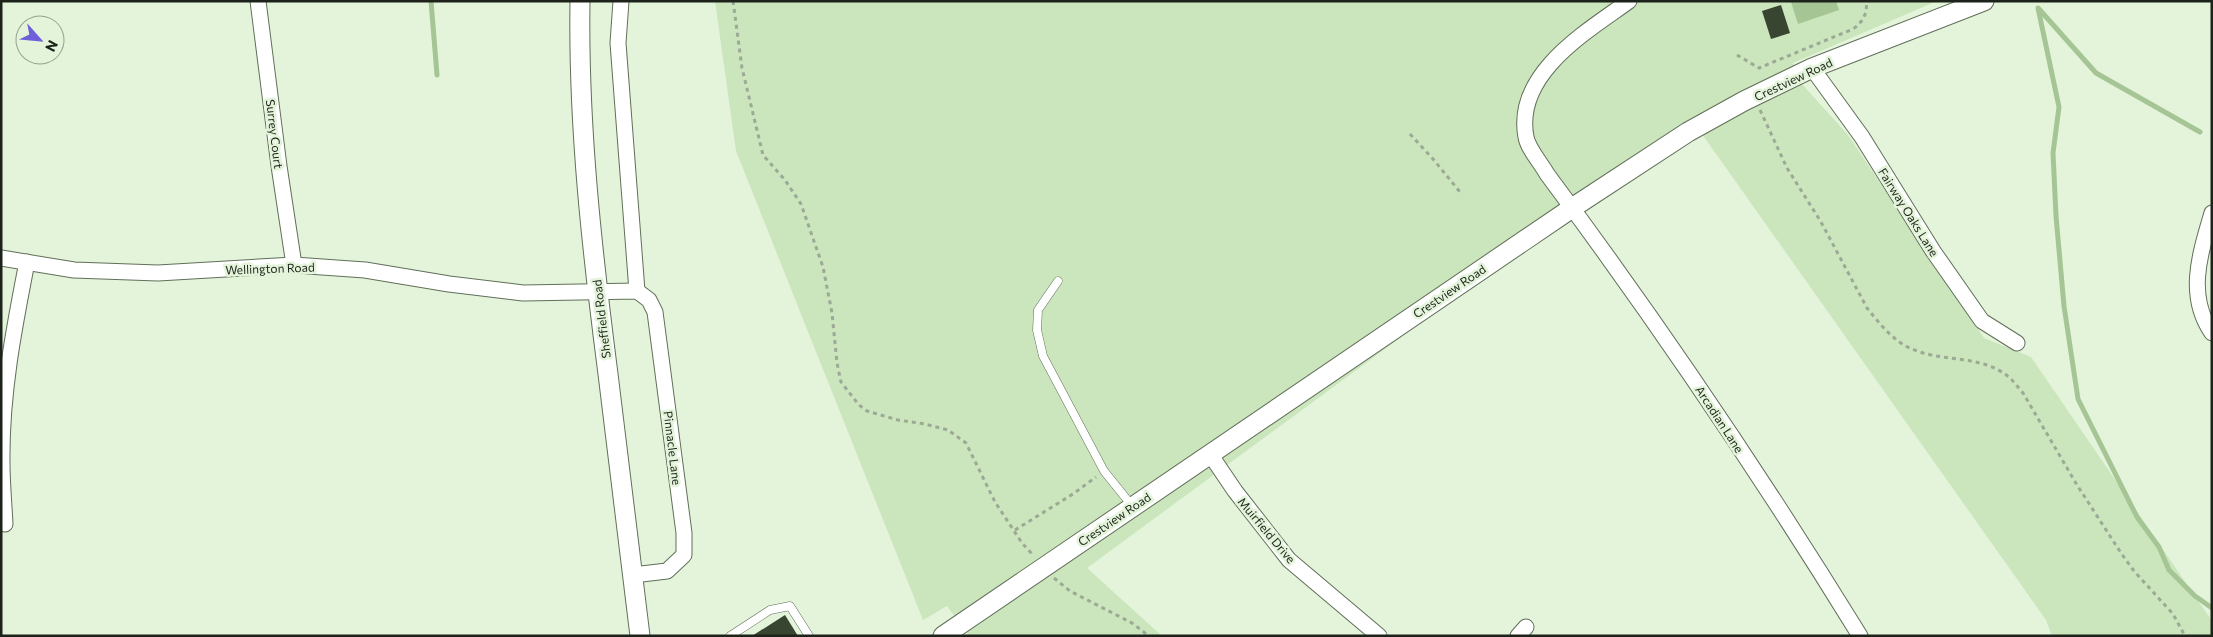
<svg xmlns="http://www.w3.org/2000/svg" width="2213" height="637" font-family="Commissioner,sans-serif">
<style>
.green{fill:#cbe5bd}
.water{fill:#a6c595}
.lines{fill:none;stroke-linecap:round;stroke-linejoin:round}
.stream{stroke:#a6c595;stroke-width:5}
.building{fill:#384531}
.service-casing{stroke:#616f59;stroke-width:9}
.minor-casing{stroke:#616f59;stroke-width:17}
.tertiary-casing{stroke:#616f59;stroke-width:21}
.path{stroke:#9ca995;stroke-width:3;stroke-dasharray:4 4;stroke-linecap:butt}
.service{stroke:#fff;stroke-width:8}
.minor{stroke:#fff;stroke-width:15}
.tertiary{stroke:#fff;stroke-width:19}
.labels{text-anchor:middle;dominant-baseline:central;stroke-width:5;stroke-linejoin:round;paint-order:stroke}
.street-label{font-size:12px;fill:#1d231a;stroke:#e3f4da}
</style>
<rect width="100%" height="100%" fill="#e3f4da"/>
<polygon class="green" points="715,1 1937,1 1793,63 1801,83 1848,135 1984,338 2031,357 2212,621 2212,636 2052,636 2046,620 1702,134 1438,310 1087,568 1162,636 969,636 947,606 923,620 736,151"/>
<polygon class="water" points="1795,1 1836,1 1839,10 1798,24 1791,2"/>
<g class="lines">
<g class="stream">
<polyline points="431,1 437,75"/>
<polyline points="2038,8 2059,107 2053,153 2056,216 2064,306 2078,399 2137,517 2159,547 2169,570 2195,596 2212,608"/>
<polyline points="2039,9 2096,73 2200,132"/>
</g>
</g>
<g class="building">
<polygon points="1781,5 1790,33 1771,39 1762,11"/>
<polygon points="785,615 798,636 752,636"/>
</g>
<g class="lines">
<g class="service-casing">
<g id="service">
<polyline points="1058,281 1038,310 1037,330 1043,356 1104,471 1133,507"/>
<polyline points="730,636 770,610 790,606 809,636"/>
</g>
</g>
<g class="minor-casing">
<g id="minor">
<polyline points="258,1 279,166 294,265"/>
<polyline points="621,1 618,43 637,291"/>
<path d="M1629,1C1586,32 1514,74 1526,137C1528,149 1541,163 1547,174C1658,323 1762,477 1860,636"/>
<polyline points="1812,68 1862,137 1933,251 1982,321 2017,343"/>
<path d="M2212,213C2200,254 2186,295 2212,333"/>
<polyline points="1,258 74,270 158,273 294,265 365,270 449,284 523,293 637,291 649,300 655,312 684,533 684,555 667,571 633,575"/>
<polyline points="1210,454 1235,491 1289,560 1379,636"/>
<path d="M5,524C4,504 2,483 2,463C1,395 14,328 27,262"/>
<polyline points="1518,636 1526,627"/>
</g>
</g>
<g class="tertiary-casing">
<g id="tertiary">
<path d="M580,1C578,126 592,250 608,374C619,461 630,548 640,636"/>
<polyline points="943,636 1572,208 1688,132 1744,101 1812,68 1984,1"/>
</g>
</g>
<g class="path">
<polyline points="733,1 742,68 763,155 785,180 801,204 823,267 832,313 837,363 841,382 859,405 867,411 898,420 925,424 948,430 966,443 995,502 1022,543 1033,555"/>
<path d="M1737,55L1759,68L1853,29C1863,22 1868,13 1866,1"/>
<path d="M1760,110L1787,168L1821,222L1867,308C1880,324 1893,341 1912,349C1941,362 1978,355 2005,374C2012,379 2017,386 2023,393L2077,485L2121,553L2134,571L2173,614L2185,636"/>
<polyline points="1410,134 1433,159 1460,192"/>
<polyline points="1015,530 1073,494 1096,477"/>
<polyline points="1054,578 1070,591 1132,623 1149,636"/>
</g>
<use href="#service" class="service"/>
<use href="#minor" class="minor"/>
<use href="#tertiary" class="tertiary"/>
</g>
<g class="labels">
<g class="street-label">
<text transform="translate(1793 79) rotate(-25)">Crestview Road</text>
<text transform="translate(275 134) rotate(83)">Surrey Court</text>
<text transform="translate(1909 212) rotate(58)">Fairway Oaks Lane</text>
<text transform="translate(270 268) rotate(-2)">Wellington Road</text>
<text transform="translate(1449 291) rotate(-34)">Crestview Road</text>
<text transform="translate(601 319) rotate(-97)">Sheffield Road</text>
<text transform="translate(1720 419) rotate(57)">Arcadian Lane</text>
<text transform="translate(673 448) rotate(83)">Pinnacle Lane</text>
<text transform="translate(1114 519) rotate(-34)">Crestview Road</text>
<text transform="translate(1267 530) rotate(50)">Muirfield Drive</text>
</g>
</g>
<rect width="2213" height="637" fill="none" stroke="#1d231a" stroke-width="5"/>
<g transform="translate(40 40) rotate(117)"><circle r="24" fill="#e3f4da" stroke="#94a08d"/>
<path d="M0-4L9 19L0 12L-9 19Z" fill="#6f60da"/>
<text y="-8" font-size="14" font-weight="bold" text-anchor="middle" fill="#1d231a">N</text>
</g>
</svg>
